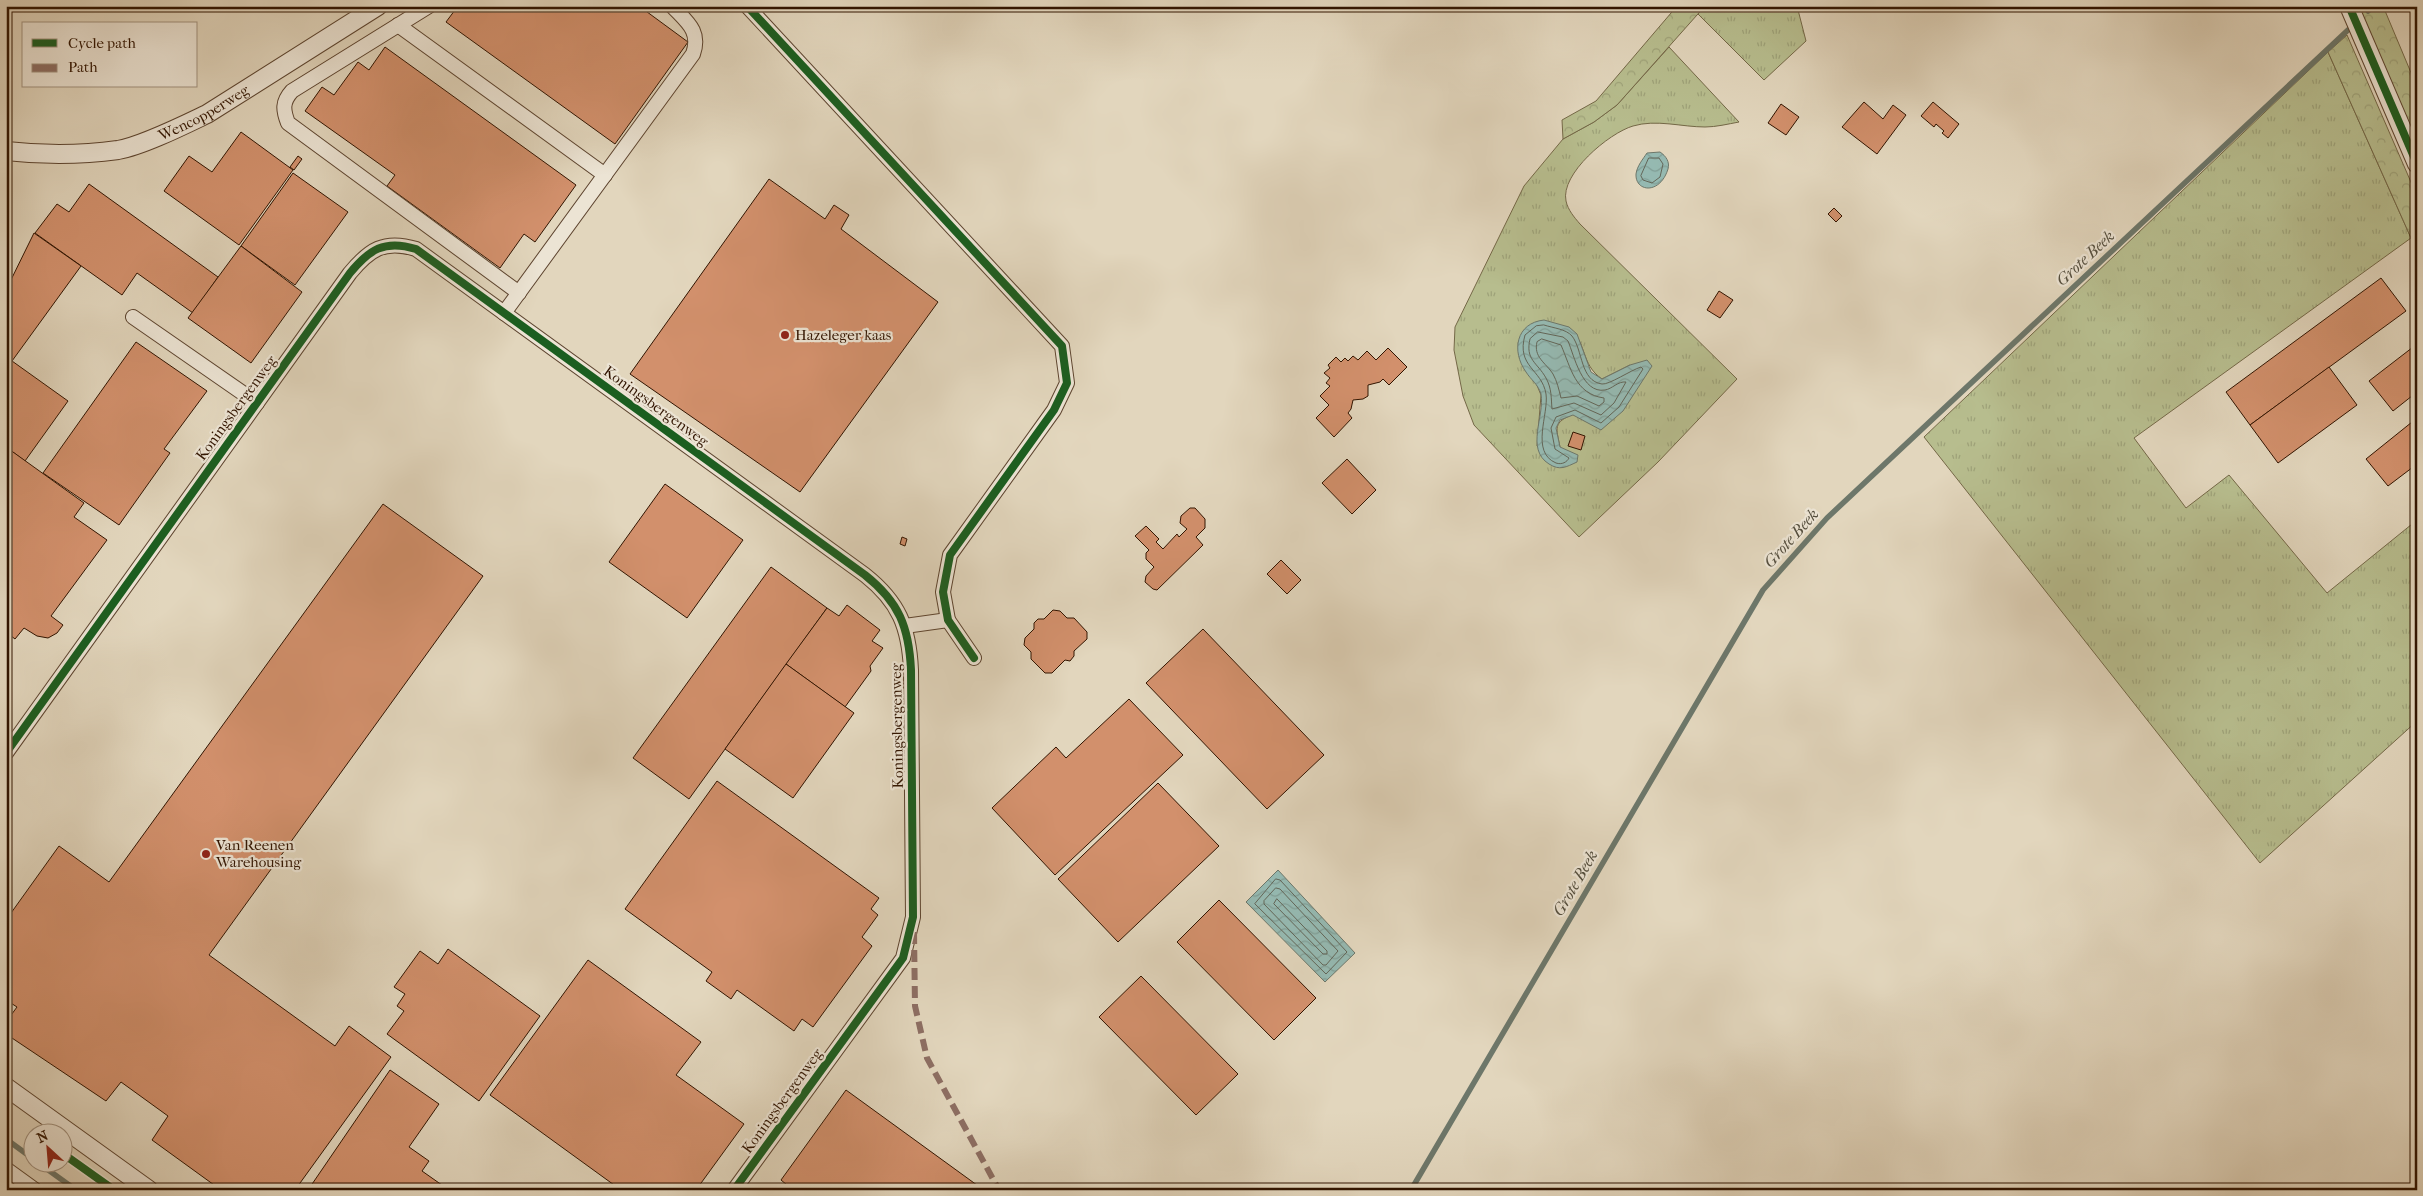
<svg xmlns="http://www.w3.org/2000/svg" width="2423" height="1196" font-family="'IM FELL French Canon',serif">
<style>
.grass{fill:url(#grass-tufts);stroke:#746847;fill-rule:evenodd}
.forest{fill:url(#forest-crowns);stroke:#746847}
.water{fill:url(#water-waves);stroke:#6d776a}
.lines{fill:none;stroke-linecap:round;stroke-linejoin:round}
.shore{stroke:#636658;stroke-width:1}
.stream{stroke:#6d776a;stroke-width:5.5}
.building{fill:#d2906c;stroke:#311400}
.minor-casing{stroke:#5d442f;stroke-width:16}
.tertiary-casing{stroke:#5d442f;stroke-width:20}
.minor{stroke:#ece4d4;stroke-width:14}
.tertiary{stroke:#ece4d4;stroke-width:18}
.quiet{stroke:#8d6e63;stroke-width:6;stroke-dasharray:12 6;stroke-linecap:butt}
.cycleway-casing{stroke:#ece4d4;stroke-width:11}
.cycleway{stroke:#1b5e20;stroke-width:8}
.poi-dot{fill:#8f2418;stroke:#ece4d4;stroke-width:2}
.labels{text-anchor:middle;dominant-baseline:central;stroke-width:4.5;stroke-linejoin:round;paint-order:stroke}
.street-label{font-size:15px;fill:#311400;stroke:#ece4d4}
.poi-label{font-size:15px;fill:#311400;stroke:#ece4d4;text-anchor:start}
.water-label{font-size:16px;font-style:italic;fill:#544e3e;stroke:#ece4d4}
</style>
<defs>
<pattern id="grass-tufts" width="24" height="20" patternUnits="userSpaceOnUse" patternTransform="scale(1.25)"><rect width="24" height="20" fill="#b7bd8e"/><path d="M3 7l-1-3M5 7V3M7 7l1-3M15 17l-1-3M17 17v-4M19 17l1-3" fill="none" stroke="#9ea279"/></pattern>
<pattern id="forest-crowns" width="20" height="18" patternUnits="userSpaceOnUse" patternTransform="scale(1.25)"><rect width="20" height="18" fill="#b7bd8e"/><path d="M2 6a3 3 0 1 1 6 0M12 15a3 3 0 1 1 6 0" fill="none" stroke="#9ea279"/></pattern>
<pattern id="water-waves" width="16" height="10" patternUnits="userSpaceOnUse" patternTransform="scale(1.25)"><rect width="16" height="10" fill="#95b9b1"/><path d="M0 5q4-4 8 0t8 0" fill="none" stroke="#819e96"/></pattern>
</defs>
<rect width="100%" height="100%" fill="#e2d6bd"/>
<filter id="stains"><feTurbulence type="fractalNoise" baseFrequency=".004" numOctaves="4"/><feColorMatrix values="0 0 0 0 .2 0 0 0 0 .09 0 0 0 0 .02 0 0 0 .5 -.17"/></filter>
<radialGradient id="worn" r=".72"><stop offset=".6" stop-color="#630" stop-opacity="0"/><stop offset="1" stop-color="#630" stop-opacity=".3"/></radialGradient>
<g class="grass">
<polygon points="1705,6 1797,6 1806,41 1764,80 1698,14"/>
<path d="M1669,47L1739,122C1728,124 1716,127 1705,127C1682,127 1656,119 1633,126C1609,133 1560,174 1566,201C1568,210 1574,217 1580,224L1737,379L1658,462L1579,537L1474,425L1463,396L1454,350L1455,327L1524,186L1563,139L1594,122L1617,105ZM1568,327C1588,343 1580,364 1602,379L1630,365L1582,418L1573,414C1553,423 1556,427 1560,447L1537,446L1541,395L1536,383Z"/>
<polygon points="2328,52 2411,238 2134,438 2186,508 2229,475 2327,593 2417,520 2417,721 2260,863 1924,437"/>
</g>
<g class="forest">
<polygon points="1677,6 1705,6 1617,105 1594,122 1563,139 1562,120 1596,101"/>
<polygon points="2356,6 2383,6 2417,87 2417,148"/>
<polygon points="2347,35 2417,196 2417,230 2411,238 2328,52"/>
</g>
<g class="water">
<path d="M1660,152C1666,156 1670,162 1668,169C1660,195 1635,192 1636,174C1637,166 1643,159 1647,153Z"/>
<path d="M1544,320L1569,327L1577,334L1591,372L1602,379L1630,365L1647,360L1652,366L1623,411L1601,430L1573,415L1560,420L1556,428L1560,447L1578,455L1577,462C1566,467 1560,471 1549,464C1525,449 1545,416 1541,394C1538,384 1531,380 1526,372C1511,351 1516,323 1544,320Z"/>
<polygon points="1278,870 1355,953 1325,982 1246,902"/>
</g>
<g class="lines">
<g class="shore">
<polygon points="1649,158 1659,158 1663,164 1660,177 1652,183 1643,180 1641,176"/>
<path d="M1544,325C1553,328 1566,329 1572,336C1583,350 1580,381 1602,384C1609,385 1631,370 1641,367L1643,369L1619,407L1601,423L1575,410L1556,417L1551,428L1555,449L1569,458C1567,462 1562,465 1556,463C1530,452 1549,414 1546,394C1542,369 1516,367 1525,335L1536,326Z"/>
<path d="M1538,332L1563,337L1568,341C1574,355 1582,394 1605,390C1612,389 1618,381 1626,382L1614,403L1601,415L1574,403L1552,409C1551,398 1552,389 1546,378C1537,362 1525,360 1530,339Z"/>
<path d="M1542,339L1561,345C1571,368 1575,394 1604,398V402L1599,406L1577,396L1561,398C1559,390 1557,381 1553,374C1546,363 1533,357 1537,342Z"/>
<polygon points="1276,879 1280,880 1347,952 1326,974 1255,904"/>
<polygon points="1276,888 1280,889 1338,951 1326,965 1323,965 1264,904 1264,901"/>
<polygon points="1277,899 1327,951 1327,954 1323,954 1274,904"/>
</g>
<g class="stream">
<polyline points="2368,11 2373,6"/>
<polyline points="6,1139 32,1158"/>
<polyline points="40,1164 76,1190"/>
<polyline points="1411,1190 1763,590 1827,518 2348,30"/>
</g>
</g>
<g class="building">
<polygon points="458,6 639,6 688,42 615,144 446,22"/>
<polygon points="385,47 576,185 535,242 524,234 500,268 387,186 395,175 305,111 322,87 334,95 358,62 369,70"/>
<polygon points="1864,102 1883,119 1893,105 1906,115 1877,154 1842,127"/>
<polygon points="1933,102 1959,124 1948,138 1942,133 1944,131 1936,124 1934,127 1921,116"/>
<polygon points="1781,104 1799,117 1786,135 1768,123"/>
<polygon points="241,132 293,170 239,245 164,191 189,156 212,172"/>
<polygon points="298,156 302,159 294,170 290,167"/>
<polygon points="293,173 348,212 295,285 241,246"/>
<polygon points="769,179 825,219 834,205 849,215 841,229 938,302 800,492 630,374"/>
<polygon points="89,184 218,277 193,313 137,273 122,295 35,233 57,204 69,212"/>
<polygon points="1834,208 1842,216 1836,222 1828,214"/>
<polygon points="34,233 81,266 12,361 68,401 25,461 6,447 6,290"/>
<polygon points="241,246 302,292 251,363 188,318"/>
<polygon points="2381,278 2406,311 2250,425 2226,392"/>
<polygon points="1719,291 1733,300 1720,318 1707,310"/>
<polygon points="136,342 207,391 164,449 170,453 119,525 43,473"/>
<polygon points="2417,344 2417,392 2393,411 2369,381"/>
<polygon points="1388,348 1407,367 1389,385 1383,379 1380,382 1368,385 1368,396 1363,399 1353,400 1351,409 1348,413 1352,418 1334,437 1316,418 1329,405 1320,396 1330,386 1326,383 1330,378 1324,373 1330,368 1328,365 1336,357 1341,362 1345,358 1348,361 1353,356 1358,360 1367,351 1376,360"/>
<polygon points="2329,367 2357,405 2278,463 2250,425"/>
<polygon points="2417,418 2417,464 2388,486 2366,459"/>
<polygon points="1573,432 1585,436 1581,450 1568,446"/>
<polygon points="6,447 84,503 74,517 107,540 51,616 63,625 57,633 48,638 37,636 24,628 15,639 6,632"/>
<polygon points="1347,459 1376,490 1352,514 1322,483"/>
<polygon points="665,484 743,540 687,618 609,562"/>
<polygon points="383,504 483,576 209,955 335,1046 349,1026 391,1057 295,1190 221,1190 152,1140 168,1116 121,1082 106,1101 6,1034 6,1022 17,1007 6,1000 6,920 59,846 109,882"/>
<polygon points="1190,508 1195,508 1205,519 1205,528 1196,537 1203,545 1157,590 1153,589 1145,582 1146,576 1154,567 1146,559 1146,553 1149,550 1135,536 1146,526 1159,539 1156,542 1163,549 1177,534 1179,537 1187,529 1180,523 1181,516"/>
<polygon points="902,537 907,539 905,546 900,544"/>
<polygon points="1281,560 1301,580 1287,594 1267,574"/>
<polygon points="771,567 827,608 689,799 633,758"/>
<polygon points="847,605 880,630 872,641 883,648 870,666 871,671 845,707 786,664 827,608 839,616"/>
<polygon points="1053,610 1060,611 1067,618 1074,618 1087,632 1087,639 1074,651 1074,656 1070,661 1065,660 1052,673 1045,673 1031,659 1031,652 1024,645 1025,638 1034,629 1034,623 1038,619 1044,619"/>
<polygon points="1203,629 1324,755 1267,809 1146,683"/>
<polygon points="786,664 854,713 793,798 725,749"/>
<polygon points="1129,699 1183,755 1055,875 992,808 1056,747 1066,758"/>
<polygon points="717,781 879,898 871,909 878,915 862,937 872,946 813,1027 802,1019 794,1031 737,990 731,999 706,981 712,972 625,909"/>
<polygon points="1158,783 1219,846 1118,942 1058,879"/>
<polygon points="1219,900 1316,998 1274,1040 1177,942"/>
<polygon points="448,949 540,1016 479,1101 387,1034 404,1011 397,1006 405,994 394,987 420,951 438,964"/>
<polygon points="588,960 701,1042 676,1075 744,1124 696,1190 621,1190 490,1095"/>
<polygon points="1141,976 1238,1074 1196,1115 1099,1017"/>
<polygon points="390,1070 439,1104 409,1147 429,1161 422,1171 449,1190 308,1190"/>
<polygon points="846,1090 981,1188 980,1190 793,1190 781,1180"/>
</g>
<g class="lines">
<g class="minor-casing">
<g id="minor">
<path d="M429,6L292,91C282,102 283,110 288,123L519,293"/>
<polyline points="747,6 1062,346 1067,383 1054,410 950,555 943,592 948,620 974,658"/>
<polyline points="398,25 605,175"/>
<path d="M504,313L693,54C701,31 687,22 672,6"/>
<polyline points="133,317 257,403"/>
<polyline points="905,626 948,620"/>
<path d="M6,753L350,273C369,250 384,239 416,249L865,575C899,602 909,627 911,670L913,917L903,958L734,1190"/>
<polyline points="6,1169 35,1190"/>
</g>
</g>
<g class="tertiary-casing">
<g id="tertiary">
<polyline points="2349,6 2417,164"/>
<path id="s1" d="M6,151C42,155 82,155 118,150C142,146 184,125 207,114L378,6"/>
<polyline points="6,1087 149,1190"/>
</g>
</g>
<use href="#minor" class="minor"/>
<use href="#tertiary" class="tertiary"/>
<polyline class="quiet" points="914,932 915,1006 927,1058 999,1190"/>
<g class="cycleway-casing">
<g id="cycleway">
<polyline points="747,6 1062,346 1067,383 1054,410 950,555 943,592 948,620 974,658"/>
<polyline points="2349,6 2417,164"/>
<path d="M6,753L350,273C369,250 384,239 416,249L865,575C899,602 909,627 911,670L913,917L903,958L734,1190"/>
<polyline points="62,1153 114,1190"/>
</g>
</g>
<use href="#cycleway" class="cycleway"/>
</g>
<g class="poi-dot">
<circle cx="785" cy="335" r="5"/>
<circle cx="206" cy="854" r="5"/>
</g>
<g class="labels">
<g class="street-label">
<text stroke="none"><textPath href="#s1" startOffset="206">Wencopperweg</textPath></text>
<text transform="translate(656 406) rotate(36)">Koningsbergenweg</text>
<text transform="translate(236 408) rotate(-54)">Koningsbergenweg</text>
<text transform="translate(897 726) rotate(-91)">Koningsbergenweg</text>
<text transform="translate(782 1101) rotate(-54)">Koningsbergenweg</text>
</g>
<g class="poi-label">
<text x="795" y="335">Hazeleger kaas</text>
<text x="216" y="845">Van Reenen<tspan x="216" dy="17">Warehousing</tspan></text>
</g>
<g class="water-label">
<text transform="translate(2085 258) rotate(-43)">Grote Beek</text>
<text transform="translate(1791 538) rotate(-48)">Grote Beek</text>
<text transform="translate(1575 883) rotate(-60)">Grote Beek</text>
</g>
</g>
<rect width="2423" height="1196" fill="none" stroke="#e2d6bd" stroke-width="25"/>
<rect x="8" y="8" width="2408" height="1181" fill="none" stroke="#311400" stroke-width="2.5"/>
<rect x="12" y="12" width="2398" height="1171" fill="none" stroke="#311400"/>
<rect x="22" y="22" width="175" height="65" fill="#ece4d4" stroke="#a1917f"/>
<rect x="32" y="39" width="25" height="8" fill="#1b5e20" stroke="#a1917f"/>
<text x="68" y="48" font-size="15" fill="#311400">Cycle path</text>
<rect x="32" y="64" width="25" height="8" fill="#8d6e63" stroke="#a1917f"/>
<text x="68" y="72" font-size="15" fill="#311400">Path</text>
<g transform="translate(48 1148) rotate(334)"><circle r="24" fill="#ece4d4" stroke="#a1917f"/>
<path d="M0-4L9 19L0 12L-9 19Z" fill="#8f2418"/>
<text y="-8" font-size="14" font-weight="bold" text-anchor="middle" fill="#311400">N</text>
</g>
<rect width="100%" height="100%" filter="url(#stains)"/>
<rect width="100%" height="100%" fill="url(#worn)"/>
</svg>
